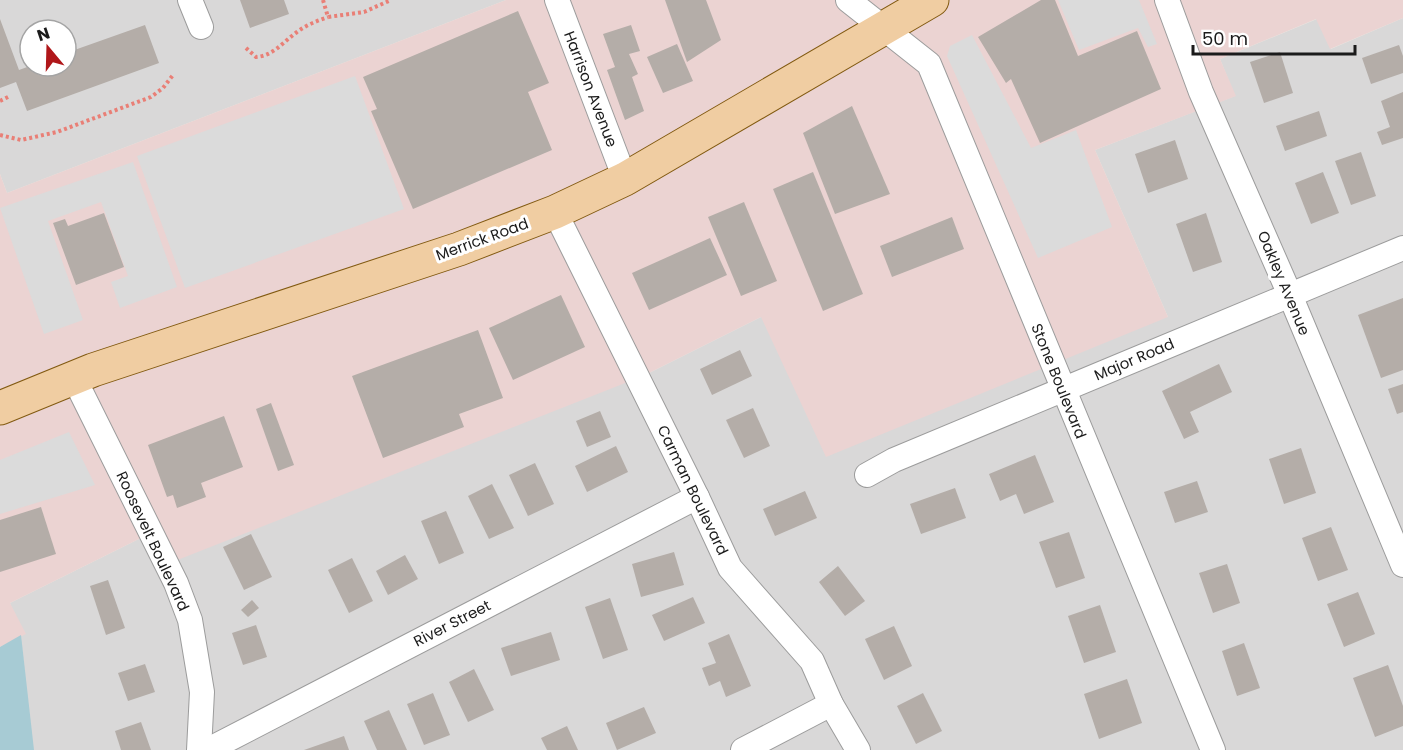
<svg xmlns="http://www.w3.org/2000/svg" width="1403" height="750" font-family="Poppins,sans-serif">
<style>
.residential{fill:#d9d8d8;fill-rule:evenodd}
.commercial{fill:#ebd3d2}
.parking{fill:#dbdbdb}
.water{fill:#a7cbd4}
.building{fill:#b4ada8}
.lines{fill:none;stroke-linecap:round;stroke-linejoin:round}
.minor-casing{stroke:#9c9c9c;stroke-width:26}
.primary-casing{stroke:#825a11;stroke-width:35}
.path{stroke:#e97f76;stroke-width:4;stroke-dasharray:3 3;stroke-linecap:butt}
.minor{stroke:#fff;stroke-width:24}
.primary{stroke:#f0cda2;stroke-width:33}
.labels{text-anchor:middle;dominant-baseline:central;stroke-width:6;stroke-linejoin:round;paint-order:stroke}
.street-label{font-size:15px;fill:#1b1b1b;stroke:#fff}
</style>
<rect width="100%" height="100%" fill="#ebe8e2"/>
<g class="residential">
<path d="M0,0H506L7,193L0,174ZM30,30H66V66H30Z"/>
<polygon points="1403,18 1403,750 0,750 0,647 21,635 10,603 161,528 643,376 761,317 1168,317 1095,150 1235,96 1220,59 1317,19 1331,49"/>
</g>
<polygon class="commercial" points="506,0 1403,0 1403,18 1330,49 1316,19 1220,59 1236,96 1095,150 1168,317 826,457 761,317 643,376 175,561 161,528 10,603 26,634 0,647 0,174 7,193"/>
<g class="parking">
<polygon points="1058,0 1139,0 1157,44 1148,47 1138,28 1079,50"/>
<polygon points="972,35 1031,148 1076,130 1112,227 1038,258 947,56 950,46"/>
<polygon points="355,76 404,209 185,288 137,156"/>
<polygon points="133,162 177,287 120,308 111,282 128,276 101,202 48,221 83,320 44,334 0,208"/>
<polygon points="69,432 95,485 0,514 0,460"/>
</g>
<polygon class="water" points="21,635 34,750 0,750 0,647"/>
<g class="building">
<polygon points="240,0 284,0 289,14 250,28"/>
<polygon points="665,0 706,0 721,40 687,62"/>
<polygon points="1041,0 1055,0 1078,56 1137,31 1161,89 1040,143 1011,79 1006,83 978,37"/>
<polygon points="518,11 549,83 528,92 552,150 413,209 371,111 377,109 363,77"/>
<polygon points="0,19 19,70 30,66 66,66 66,53 145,25 159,63 27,111 16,82 0,88"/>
<polygon points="631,25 640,51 629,54 638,74 632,77 644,111 625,120 607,70 615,67 603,34"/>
<polygon points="677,44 693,81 663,93 647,57"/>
<polygon points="1399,45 1403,56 1403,73 1371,84 1362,58"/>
<polygon points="1280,52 1293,93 1264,103 1250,62"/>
<polygon points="1403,92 1403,138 1382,145 1377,132 1390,127 1381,101"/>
<polygon points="852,106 890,194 835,214 803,133"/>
<polygon points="1319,111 1327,136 1285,151 1276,126"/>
<polygon points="1175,140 1188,179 1148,193 1135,154"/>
<polygon points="1361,152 1376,196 1351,205 1335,161"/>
<polygon points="813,172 863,294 823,311 773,189"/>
<polygon points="1323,172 1339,213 1311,224 1295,183"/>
<polygon points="744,202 777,281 741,296 708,217"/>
<polygon points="104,213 124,267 76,285 53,223 65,219 68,226"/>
<polygon points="1206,213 1222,262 1193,272 1176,224"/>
<polygon points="952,217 964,249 892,277 880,246"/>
<polygon points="710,238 727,275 649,310 632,273"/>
<polygon points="561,295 585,347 513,380 489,328"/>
<polygon points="1403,298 1403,370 1381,378 1358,315"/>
<polygon points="478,330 503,398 459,414 464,427 383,458 352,376"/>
<polygon points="740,350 752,376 712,395 700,369"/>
<polygon points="1219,364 1232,392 1190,412 1199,432 1184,439 1162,391"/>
<polygon points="1403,384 1403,412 1397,414 1388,389"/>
<polygon points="271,403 294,465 278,471 256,409"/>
<polygon points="753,408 770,446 744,458 726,420"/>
<polygon points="600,411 611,437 587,447 576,421"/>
<polygon points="224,416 243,467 201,483 206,497 177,508 173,495 167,497 148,445"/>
<polygon points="616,446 628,472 587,492 575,466"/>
<polygon points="1301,448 1316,493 1284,504 1269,459"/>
<polygon points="1035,455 1054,502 1024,514 1016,494 1000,501 989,474"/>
<polygon points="535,463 554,504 528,516 509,475"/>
<polygon points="1197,481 1208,512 1175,523 1164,492"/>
<polygon points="492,484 514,528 489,539 468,496"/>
<polygon points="955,488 966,518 921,534 910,504"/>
<polygon points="805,491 817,518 775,536 763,509"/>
<polygon points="41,507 56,554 0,572 0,520"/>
<polygon points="446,511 464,553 439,564 421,521"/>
<polygon points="1331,527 1348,570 1318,581 1302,538"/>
<polygon points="1069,532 1085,578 1056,588 1039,542"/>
<polygon points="251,534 272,577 244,590 223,547"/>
<polygon points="674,552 684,585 641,597 632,564"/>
<polygon points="405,555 418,579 388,595 376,571"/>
<polygon points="352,558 373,601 349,613 328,570"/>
<polygon points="1227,564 1240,603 1213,613 1199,573"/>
<polygon points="838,566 865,601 845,616 819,582"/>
<polygon points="108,580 125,628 106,635 90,586"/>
<polygon points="1358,592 1375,634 1344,647 1327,604"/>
<polygon points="693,597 705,623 664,641 652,615"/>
<polygon points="610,598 628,650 603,659 585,607"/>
<polygon points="252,600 259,608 248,617 241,610"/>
<polygon points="1100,605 1116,652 1084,663 1068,616"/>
<polygon points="256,625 267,657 243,665 232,633"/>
<polygon points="894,626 912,666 884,680 865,639"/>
<polygon points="551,632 560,660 511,676 501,648"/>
<polygon points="729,634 751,686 726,697 720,681 709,686 702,668 716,663 708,643"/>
<polygon points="1244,643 1260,688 1237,696 1222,651"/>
<polygon points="145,664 155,692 128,701 118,673"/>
<polygon points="1388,665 1403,706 1403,726 1375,737 1353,678"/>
<polygon points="474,669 494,710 468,722 449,682"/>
<polygon points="1127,679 1142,723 1099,739 1084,694"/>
<polygon points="433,693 450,735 424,745 407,704"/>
<polygon points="923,693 942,731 916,744 897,706"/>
<polygon points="644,707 656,733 617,750 606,723"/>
<polygon points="389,710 407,750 377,750 364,721"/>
<polygon points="141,722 151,750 121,750 115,731"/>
<polygon points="567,726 578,750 547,750 541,738"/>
<polygon points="344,736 349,750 304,750"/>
</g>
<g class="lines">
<g class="minor-casing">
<g id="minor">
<polyline points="190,0 201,27"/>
<polyline points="557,0 625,179"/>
<polyline points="848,0 929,64 1213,750"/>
<polyline points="1167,0 1201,92 1290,295 1403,565"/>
<polyline points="555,212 697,497 730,568 812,661 831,704 858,750"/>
<polyline points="74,378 176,583 190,620 202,692 199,750"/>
<polyline points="867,475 894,460 1403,248"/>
<polyline points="208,750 697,497"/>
<polyline points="743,750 831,704"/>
</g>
</g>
<g class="primary-casing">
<polyline id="primary" points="0,408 93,370 459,249 555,212 625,179 932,0"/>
</g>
<g class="path">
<polyline points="323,0 328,17 364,12 391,0"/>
<path d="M246,48L256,57C273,56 283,42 297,32C306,25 317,21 328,17"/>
<polyline points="0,101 10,96"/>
<polyline points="0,135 21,140 57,132 151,97 163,88 173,75"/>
</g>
<use href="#minor" class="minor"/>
<use href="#primary" class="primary"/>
</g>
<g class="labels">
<g class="street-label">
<text transform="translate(591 89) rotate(69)">Harrison Avenue</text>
<text transform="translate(482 239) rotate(-20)">Merrick Road</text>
<text transform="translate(1284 283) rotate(67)">Oakley Avenue</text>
<text transform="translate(1134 359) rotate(-23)">Major Road</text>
<text transform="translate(1059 381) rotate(68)">Stone Boulevard</text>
<text transform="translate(693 490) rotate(64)">Carman Boulevard</text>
<text transform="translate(153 541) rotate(65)">Roosevelt Boulevard</text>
<text transform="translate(452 623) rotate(-27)">River Street</text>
</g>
</g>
<g transform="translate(48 48) rotate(341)"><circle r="28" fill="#ffffff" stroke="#a4a4a4" stroke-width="1.5"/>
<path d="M0-4.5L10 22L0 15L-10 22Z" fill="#b0171a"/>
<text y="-9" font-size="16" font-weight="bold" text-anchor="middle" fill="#1b1b1b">N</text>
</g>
<path d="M1193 45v9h162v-9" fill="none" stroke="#1b1b1b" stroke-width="3"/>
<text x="1202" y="45" font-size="18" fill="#1b1b1b" stroke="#ffffff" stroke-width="4.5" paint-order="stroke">50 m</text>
</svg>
